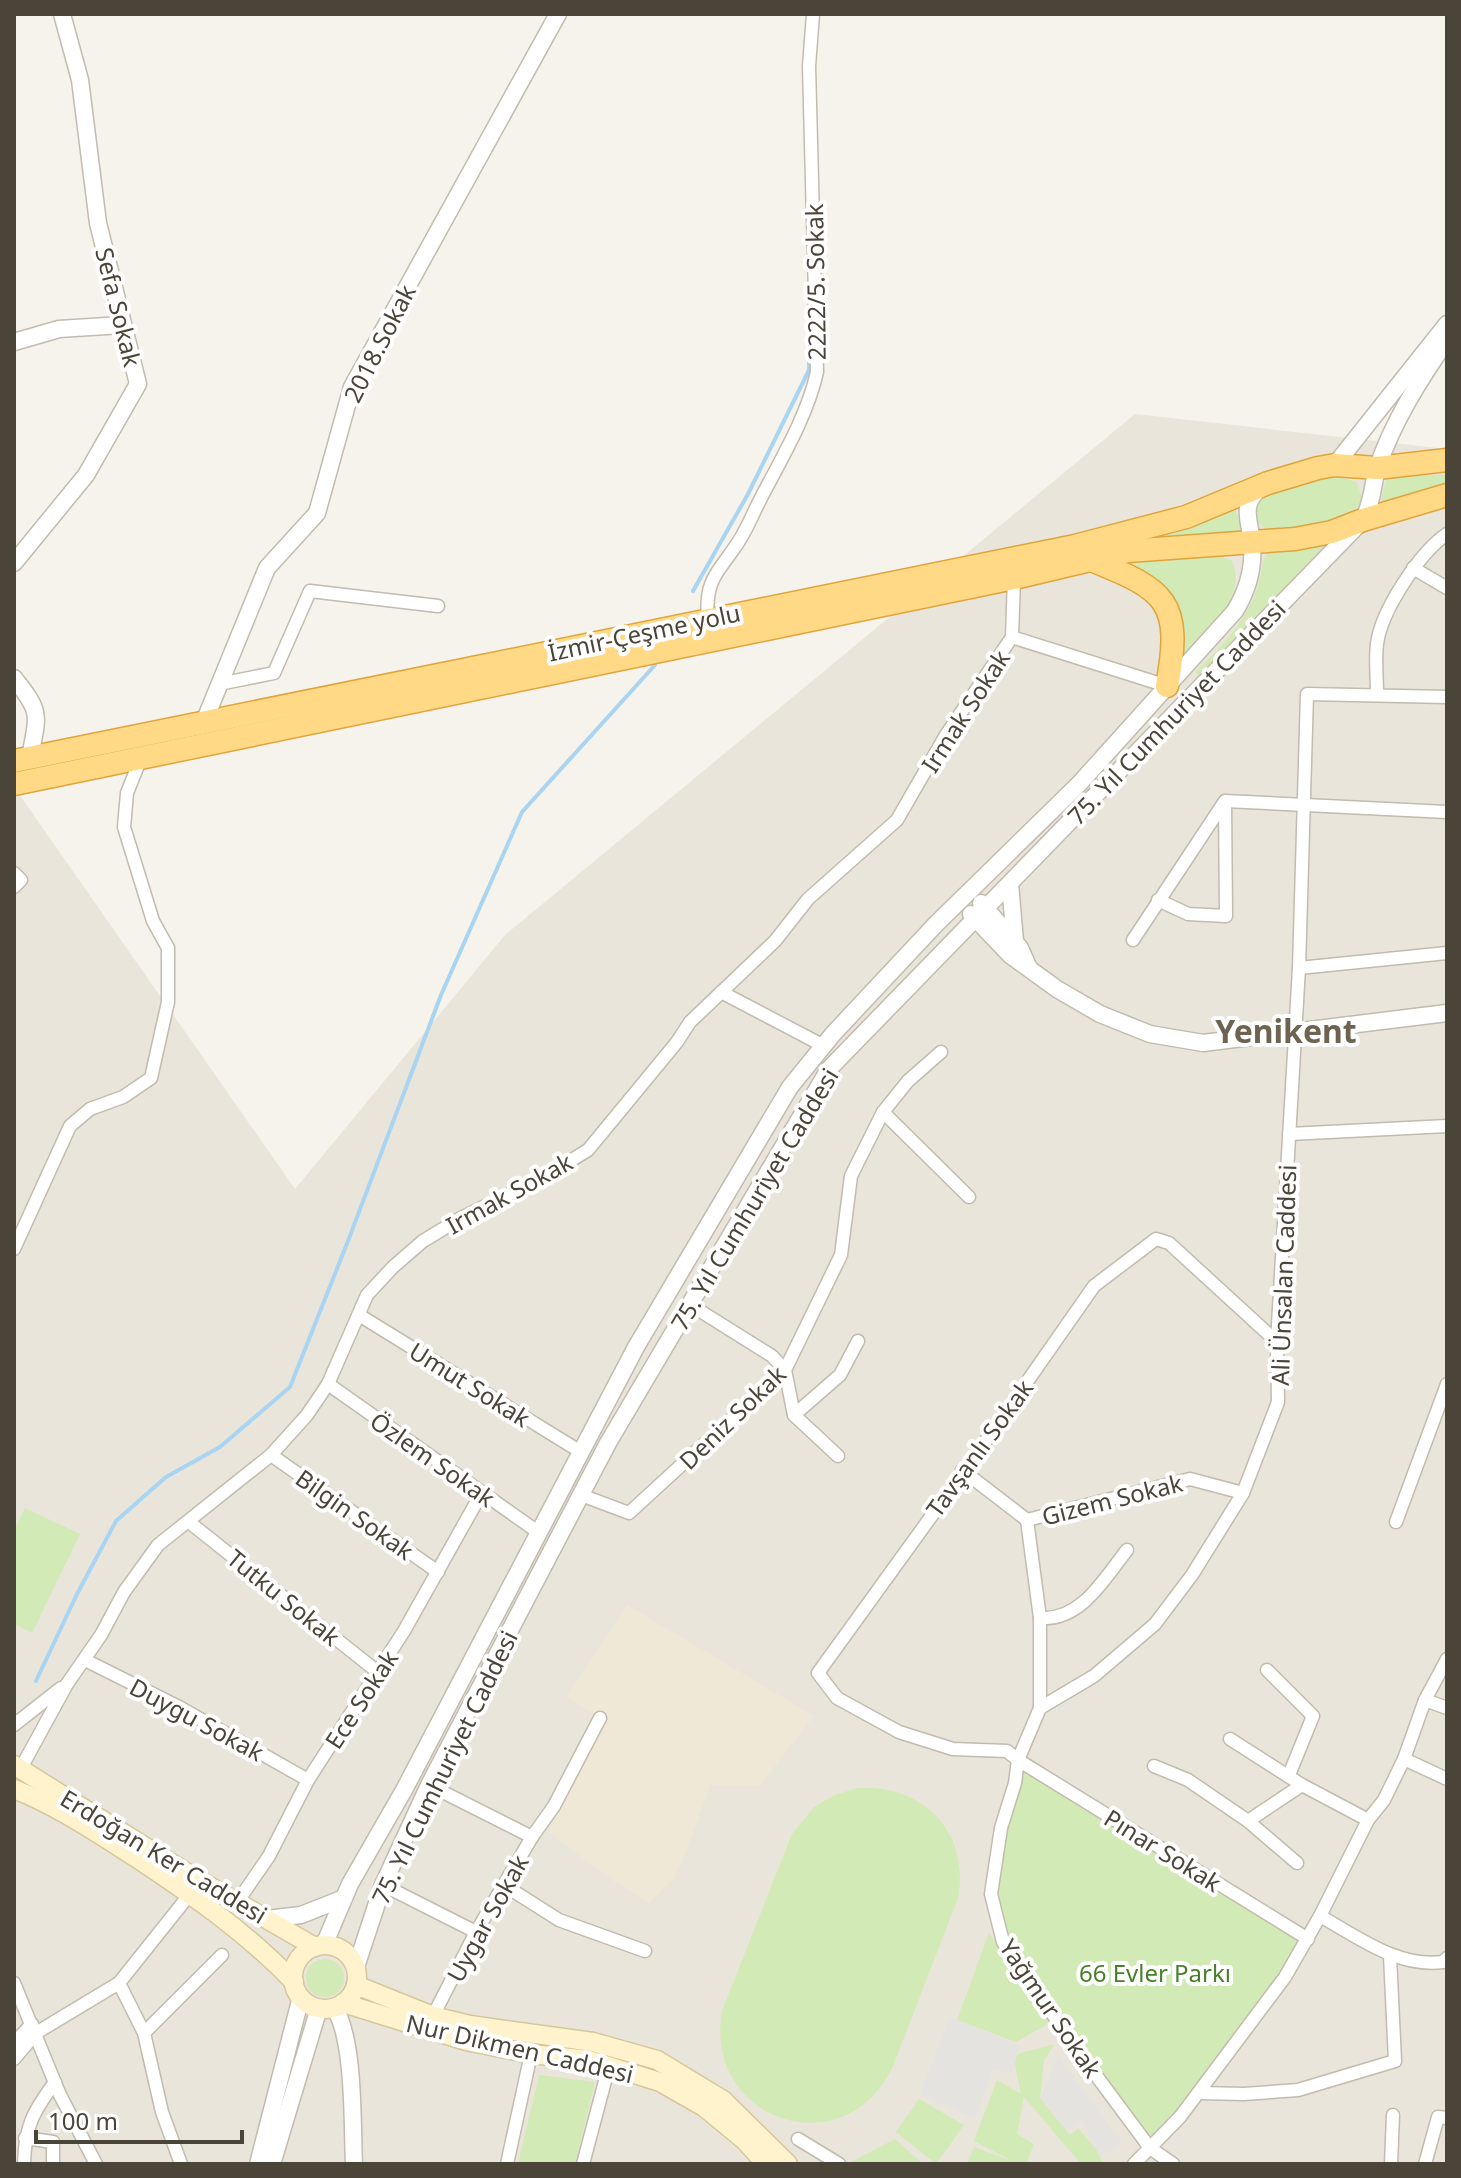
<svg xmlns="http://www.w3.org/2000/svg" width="1461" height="2178" font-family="'Noto Sans',sans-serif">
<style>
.residential{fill:#eae5da}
.education{fill:#efe8d6}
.green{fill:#d2eab5}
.parking{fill:#e5e3e0}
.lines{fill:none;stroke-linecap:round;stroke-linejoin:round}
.stream{stroke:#a9d4f2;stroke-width:4}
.minor-casing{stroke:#c2bbae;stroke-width:15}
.tertiary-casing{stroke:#c2bbae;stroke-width:19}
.secondary-casing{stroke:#d6c79b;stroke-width:21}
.trunk-casing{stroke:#e0a43c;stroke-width:25}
.minor{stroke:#fff;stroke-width:12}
.tertiary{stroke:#fff;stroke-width:16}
.secondary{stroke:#fff3cd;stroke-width:18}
.trunk{stroke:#ffd985;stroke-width:22}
.labels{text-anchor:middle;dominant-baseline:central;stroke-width:8;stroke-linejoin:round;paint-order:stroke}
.street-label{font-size:24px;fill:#4b4439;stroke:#fff}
.park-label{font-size:24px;fill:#4a7f2a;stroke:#fff}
.district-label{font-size:32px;font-weight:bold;fill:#6e6250;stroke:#fff}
</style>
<rect width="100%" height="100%" fill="#f6f3ec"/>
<polygon class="residential" points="1135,414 1447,449 1447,2164 14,2164 14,787 295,1189 505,935"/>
<polygon class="education" points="627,1605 814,1716 760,1785 710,1785 685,1856 673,1880 649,1903 609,1878 549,1832 606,1722 566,1697"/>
<g class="green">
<path d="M1331,474L1356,482L1363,499L1350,517L1340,522L1272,532L1264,528L1255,517C1257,484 1306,481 1331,474Z"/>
<polygon points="1394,474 1447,475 1447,484 1386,502 1381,499 1387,478"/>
<polygon points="1234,505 1243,533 1124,541"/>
<path d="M1324,546L1200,676L1195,672C1219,649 1244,624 1256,592C1261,580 1261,567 1265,556L1270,552Z"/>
<path d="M1219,555L1232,561C1249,601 1204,635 1180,662L1158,582L1130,562Z"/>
<polygon points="25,1508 80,1534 32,1633 14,1624 14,1530"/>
<polygon points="1018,1760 1308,1939 1150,2148 1003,1942 991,1894"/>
<path d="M857,1788C923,1784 970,1832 958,1898L893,2066C846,2168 703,2122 722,2011L792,1834L814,1807L835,1795Z"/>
<polygon points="989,1933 1049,2018 1046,2025 1016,2042 957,2020"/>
<circle cx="325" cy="1978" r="19"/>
<polygon points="1055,2044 1044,2060 1040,2098 1070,2135 1078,2128 1097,2150 1103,2164 1081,2164 1024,2097 1017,2134 1034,2144 1026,2164 967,2164 974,2147 1014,2162 974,2141 997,2080 1021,2094 1013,2055"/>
<polygon points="539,2075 595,2082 575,2164 518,2164"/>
<polygon points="919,2099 964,2125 936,2164 896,2132"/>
<polygon points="895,2139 923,2164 847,2164"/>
</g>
<g class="parking">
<polygon points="950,2017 1020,2046 1012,2073 993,2070 975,2119 920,2094"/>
<polygon points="1058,2056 1122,2143 1100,2156 1082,2120 1067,2131 1040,2098"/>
</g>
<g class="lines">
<g class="stream">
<polyline points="693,591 748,494 809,370 809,302"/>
<polyline points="36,1681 77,1594 116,1521 166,1477 220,1447 290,1387 348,1241 441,995 522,812 655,665"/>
</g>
<g class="minor-casing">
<g id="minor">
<polyline points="1413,568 1447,588"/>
<path d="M708,619C704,578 720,571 739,541C748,527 754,511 762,496C783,456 807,416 817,372L809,66L813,14"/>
<polyline points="1012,637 1167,686"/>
<polyline points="219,684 274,673 310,591 438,606"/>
<path d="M1377,694C1377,678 1375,660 1377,644C1381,611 1420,552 1447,534"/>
<polyline points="14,873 21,880 14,887"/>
<polyline points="1158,900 1188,914 1226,916 1225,802"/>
<polyline points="1133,940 1225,801 1447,812"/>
<polyline points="1299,968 1447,953"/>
<polyline points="721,992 824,1046"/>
<polyline points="883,1112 969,1197"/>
<polyline points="1289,1134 1447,1126"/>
<polyline points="14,1249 70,1126 90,1109 123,1097 151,1078 168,1002 168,948 153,921 124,827 127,793 141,758"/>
<polyline points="689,1304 772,1356 785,1370 794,1415 838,1456"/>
<polyline points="359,1315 581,1452"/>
<polyline points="1277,1342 1169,1243 1156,1239 1094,1286 985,1442 818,1673 837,1698 899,1732 953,1749 1007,1751 1018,1760 1308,1939"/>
<polyline points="328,1384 538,1532"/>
<polyline points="794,1415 840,1375 858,1341"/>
<polyline points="271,1455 438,1572"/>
<polyline points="962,1470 1027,1520"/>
<polyline points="581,1495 629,1513 785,1370 841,1255 851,1176 883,1112 908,1081 941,1052"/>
<polyline points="1027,1520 1190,1479 1243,1493"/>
<polyline points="1027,1520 1040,1618 1040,1708"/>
<polyline points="189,1522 379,1673"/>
<polyline points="1396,1522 1447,1384"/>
<path d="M1040,1618C1081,1621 1104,1579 1127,1550"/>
<polyline points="85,1660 179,1707 308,1780"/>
<polyline points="1267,1670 1313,1716 1289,1775"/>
<polyline points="1425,1700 1447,1708"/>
<polyline points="14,1725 61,1688"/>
<polyline points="1230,1739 1302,1785 1368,1820"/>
<polyline points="1404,1759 1447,1779"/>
<polyline points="1154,1766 1188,1780 1248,1821 1302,1785"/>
<polyline points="16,1771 21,1768 67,1684 101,1635 124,1592 158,1545 271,1455 307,1415 328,1384 367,1295 393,1267 423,1241 461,1218 544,1177 588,1150 677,1042 690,1022 775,941 808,899 897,820 946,735 1012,637 1014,578"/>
<polyline points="429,1785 532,1837"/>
<polyline points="1248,1821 1297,1863"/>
<polyline points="383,1885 476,1932"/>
<polyline points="504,1885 559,1920 645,1951"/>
<polyline points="238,1901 269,1856 308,1780 404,1631 481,1494"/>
<path d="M1320,1916C1358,1937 1398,1968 1443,1962L1447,1958"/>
<polyline points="14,1983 60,2095 96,2164"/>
<polyline points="119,1983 144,2033 162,2112 181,2164"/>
<polyline points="433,2016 476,1932 532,1837 554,1806 600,1718"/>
<polyline points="144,2033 222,1955"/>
<polyline points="14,2043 32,2024"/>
<polyline points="14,2059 36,2033 119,1983 190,1894"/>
<polyline points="1198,2093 1244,2094 1298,2090 1395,2061 1390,1956"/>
<polyline points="25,2138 53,2142 53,2164"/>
<polyline points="798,2139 839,2164"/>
<path d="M24,2164C25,2126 33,2112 55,2082"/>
<polyline points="507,2164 531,2054"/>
<polyline points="583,2164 609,2066"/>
<polyline points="1134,2164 1180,2117 1285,1977 1320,1916 1368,1820 1384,1800 1404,1759 1425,1700 1447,1659"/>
<polyline points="1173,2164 1150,2148 1078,2051 1003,1942 991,1894 1001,1828 1015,1783 1018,1760 1040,1708 1094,1676 1155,1624 1192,1575 1243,1493 1278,1402 1277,1342 1299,968 1307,694 1447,697"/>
<polyline points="1391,2164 1393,2115"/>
<polyline points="1425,2164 1438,2117 1447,2118"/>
</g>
</g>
<g class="tertiary-casing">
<g id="tertiary">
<polyline points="14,342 59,329 122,325"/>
<polyline points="1335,465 1447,324"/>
<polyline points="14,563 86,475 138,384 98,223 80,80 62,14"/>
<path d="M14,678C42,713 38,714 30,757"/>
<polyline points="204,722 267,568 317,513 352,387 558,14"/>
<polyline points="1010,884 1015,941"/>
<polyline points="981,903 1020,948 1028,966"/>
<polyline points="971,914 1010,955 1057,989 1100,1014 1150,1034 1203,1043 1447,1013"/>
<polyline points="267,1919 301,1915 344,1898"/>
<path d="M324,1945L350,1884L404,1790L636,1347L790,1087L833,1034L936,924L1079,784L1235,611C1247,591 1254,569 1252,545C1251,521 1238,505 1262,487"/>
<path d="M356,1967L383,1885L429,1785L608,1443L829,1069L1363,520C1373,502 1372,485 1378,466C1394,420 1420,379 1447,340"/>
<path d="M334,2007C355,2040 352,2123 354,2164"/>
<polyline points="258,2164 301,1997"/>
<polyline points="272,2164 319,2008"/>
</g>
</g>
<g class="secondary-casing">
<g id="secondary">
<polyline points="14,1765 192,1876 315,1947"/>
<path d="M14,1789C59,1807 97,1833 138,1859C195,1897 246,1932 294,1982"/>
<circle cx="325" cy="1977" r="32"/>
<polyline points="356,1985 433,2016 470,2025 593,2042 657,2060 723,2100 788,2164"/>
<polyline points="343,2003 466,2041 531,2054 589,2060 660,2082 704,2107 744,2140 766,2164"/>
</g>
</g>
<g class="trunk-casing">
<g id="trunk">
<path d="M1091,560C1166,590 1183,601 1167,686"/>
<polyline points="14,761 1075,546 1186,517 1268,483 1318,468 1335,465 1377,468 1447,460"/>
<polyline points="14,784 1014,578 1128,551 1295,539 1332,532 1363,520 1447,495"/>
</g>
</g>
<use href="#minor" class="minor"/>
<use href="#tertiary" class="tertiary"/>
<use href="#secondary" class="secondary"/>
<use href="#trunk" class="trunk"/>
</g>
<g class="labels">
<g class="street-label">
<text transform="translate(815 282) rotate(-91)">2222/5. Sokak</text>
<text transform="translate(119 307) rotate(76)">Sefa Sokak</text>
<text transform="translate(379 343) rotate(-63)">2018.Sokak</text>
<text transform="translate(644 632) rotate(-12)">İzmir-Çeşme yolu</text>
<text transform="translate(965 711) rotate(-57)">Irmak Sokak</text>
<text transform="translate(1176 712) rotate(-46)">75. Yıl Cumhuriyet Caddesi</text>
<text transform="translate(509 1193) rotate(-29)">Irmak Sokak</text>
<text transform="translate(754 1199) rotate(-59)">75. Yıl Cumhuriyet Caddesi</text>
<text transform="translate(1283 1275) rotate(-88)">Ali Ünsalan Caddesi</text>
<text transform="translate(470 1384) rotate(32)">Umut Sokak</text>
<text transform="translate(732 1417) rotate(-44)">Deniz Sokak</text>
<text transform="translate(979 1448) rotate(-54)">Tavşanlı Sokak</text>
<text transform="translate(433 1459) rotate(35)">Özlem Sokak</text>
<text transform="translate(1112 1499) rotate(-14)">Gizem Sokak</text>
<text transform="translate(355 1514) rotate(35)">Bilgin Sokak</text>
<text transform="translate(284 1597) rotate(39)">Tutku Sokak</text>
<text transform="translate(361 1699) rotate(-57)">Ece Sokak</text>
<text transform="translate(197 1719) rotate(28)">Duygu Sokak</text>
<text transform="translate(444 1767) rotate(-64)">75. Yıl Cumhuriyet Caddesi</text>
<text transform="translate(1163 1850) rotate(32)">Pınar Sokak</text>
<text transform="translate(164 1856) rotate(31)">Erdoğan Ker Caddesi</text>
<text transform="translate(487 1918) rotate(-61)">Uygar Sokak</text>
<text transform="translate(1051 2008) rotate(56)">Yağmur Sokak</text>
<text transform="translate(520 2048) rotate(13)">Nur Dikmen Caddesi</text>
</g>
<g class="park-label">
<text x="1155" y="1972">66 Evler Parkı</text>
</g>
<g class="district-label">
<text x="1286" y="1030">Yenikent</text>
</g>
</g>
<rect width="1461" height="2178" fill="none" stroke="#4b4439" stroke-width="32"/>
<path d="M36 2130v12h206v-12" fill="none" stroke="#4b4439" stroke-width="4"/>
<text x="48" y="2130" font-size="24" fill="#4b4439" stroke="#ffffff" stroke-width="6" paint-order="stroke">100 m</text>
</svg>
